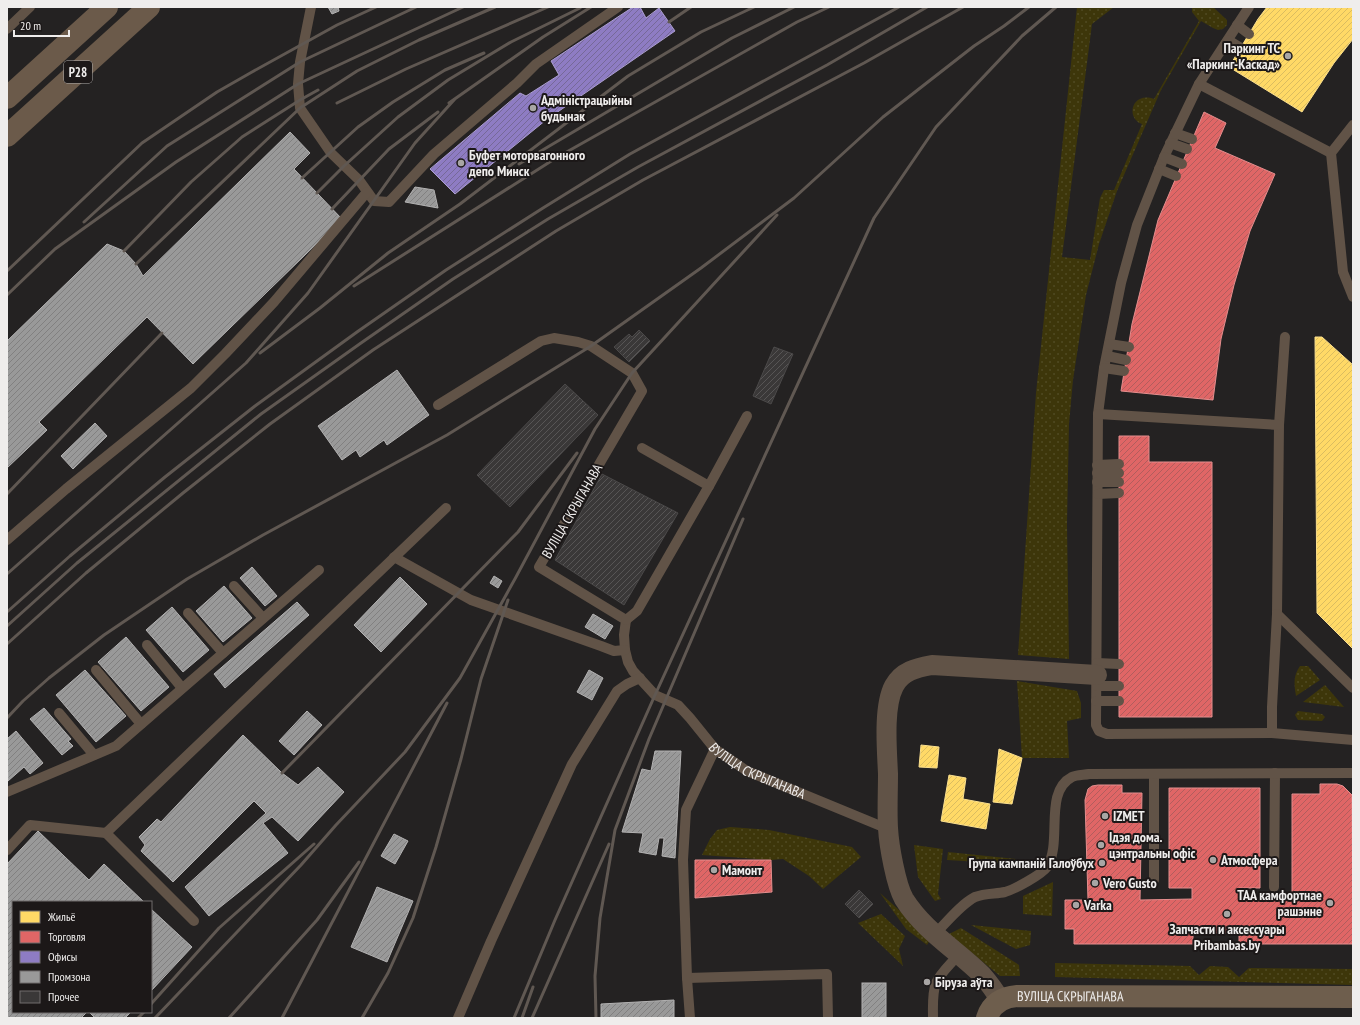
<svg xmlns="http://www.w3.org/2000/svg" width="1360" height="1025" font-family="'PT Sans Narrow',sans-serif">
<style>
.grass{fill:url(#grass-dots)}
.homes{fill:url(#homes-hatch);stroke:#fadf8e}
.shops{fill:url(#shops-hatch);stroke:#e48e8e}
.offices{fill:url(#offices-hatch);stroke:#ab9ecf}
.industry{fill:url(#industry-hatch);stroke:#b3b2b2}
.building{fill:url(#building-hatch);stroke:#4b4949}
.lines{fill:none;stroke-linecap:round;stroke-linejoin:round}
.lane{stroke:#615347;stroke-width:10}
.street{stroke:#615347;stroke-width:20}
.secondary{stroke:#6e5e4d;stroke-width:22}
.primary{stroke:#6b5a4a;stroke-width:22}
.rail{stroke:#605852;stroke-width:3}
.poi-dot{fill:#a8a6a5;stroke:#1c1818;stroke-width:1.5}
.labels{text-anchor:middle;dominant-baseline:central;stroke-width:4;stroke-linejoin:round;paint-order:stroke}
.shield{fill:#1c1818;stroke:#b0adac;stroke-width:1}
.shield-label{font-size:13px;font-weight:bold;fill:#efedec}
.poi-label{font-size:14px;font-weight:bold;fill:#efedec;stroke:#1c1818;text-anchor:start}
.street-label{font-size:14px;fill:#efedec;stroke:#1c1818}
</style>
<defs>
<pattern id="grass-dots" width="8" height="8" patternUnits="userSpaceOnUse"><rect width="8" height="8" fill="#3d360a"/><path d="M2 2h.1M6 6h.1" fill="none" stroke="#504a22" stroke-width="1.8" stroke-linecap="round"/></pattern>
<pattern id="homes-hatch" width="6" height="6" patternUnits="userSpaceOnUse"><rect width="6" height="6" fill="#ffd966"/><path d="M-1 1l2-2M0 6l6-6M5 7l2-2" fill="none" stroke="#dabc60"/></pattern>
<pattern id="shops-hatch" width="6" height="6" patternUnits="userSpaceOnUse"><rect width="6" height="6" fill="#e06666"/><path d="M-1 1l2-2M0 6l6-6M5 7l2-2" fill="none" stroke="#b25d5d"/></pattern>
<pattern id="offices-hatch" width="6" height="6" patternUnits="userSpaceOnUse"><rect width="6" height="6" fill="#8e7cc3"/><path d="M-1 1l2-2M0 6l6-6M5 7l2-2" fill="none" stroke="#766998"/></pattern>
<pattern id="industry-hatch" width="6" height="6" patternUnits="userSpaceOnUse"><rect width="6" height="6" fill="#999"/><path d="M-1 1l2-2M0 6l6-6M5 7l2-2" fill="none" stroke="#818080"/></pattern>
<pattern id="building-hatch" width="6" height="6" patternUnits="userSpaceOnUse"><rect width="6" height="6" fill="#3a3838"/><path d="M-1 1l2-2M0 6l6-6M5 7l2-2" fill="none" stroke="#575555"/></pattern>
</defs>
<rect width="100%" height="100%" fill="#242222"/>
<g class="grass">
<path d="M1077,7H1114L1092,24L1062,257L1090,260L1100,198L1104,190H1114L1142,124C1141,123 1138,123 1137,121C1127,113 1134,92 1154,99L1199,21L1192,12V7H1213L1227,20V25L1223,29L1218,30L1213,28L1201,21L1161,90L1117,191L1099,244L1086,295L1073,380L1069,424L1067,524L1069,659L1018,655L1036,393Z"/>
<path d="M1300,666H1308L1320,680L1296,696C1294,684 1293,676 1300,666Z"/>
<polygon points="1017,681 1077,691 1081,703 1081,718 1067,721 1069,758 1022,758"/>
<polygon points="1325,685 1344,707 1303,702"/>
<polygon points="1298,711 1322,714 1325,717 1322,721 1298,720 1295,715"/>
<polygon points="730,827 769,830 852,847 861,857 823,889 809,876 783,859 771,860 702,855 710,839 717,830"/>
<polygon points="914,845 943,849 938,894 941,899 935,901 918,877"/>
<polygon points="948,852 1016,859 1014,864 947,860"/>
<polygon points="1053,882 1052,916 1023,914 1023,896"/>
<polygon points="880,893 926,934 930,940 927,945 906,929"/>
<polygon points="881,914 905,936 899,949 903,966 858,923"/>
<polygon points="971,925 1031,931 1030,945 1016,949"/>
<polygon points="961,928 1019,965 1020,976 1000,976 949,934"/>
<polygon points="1055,963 1190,966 1199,975 1210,966 1228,967 1239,977 1249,968 1353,969 1353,985 1055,977"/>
</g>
<g class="homes">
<polygon points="1267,7 1353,7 1353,39 1334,63 1302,112 1229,67 1258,19"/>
<polygon points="1315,337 1322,337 1353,365 1353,649 1317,613"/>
<polygon points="921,745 939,747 937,768 919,767"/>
<polygon points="999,749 1022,758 1012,804 993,802"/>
<polygon points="949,775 966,778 963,799 990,804 986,829 941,821"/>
</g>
<g class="shops">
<polygon points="1204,112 1226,123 1215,148 1275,174 1250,231 1234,285 1221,339 1213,400 1121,391 1132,324 1158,220"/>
<polygon points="1119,436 1149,436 1149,462 1212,462 1212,717 1119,717"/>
<polygon points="1320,784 1337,784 1343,786 1352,795 1353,944 1239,944 1239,933 1193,933 1193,944 1074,944 1074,929 1065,929 1065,900 1088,900 1085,800 1088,789 1092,786 1098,785 1122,785 1122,793 1142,793 1140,900 1192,899 1192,888 1169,888 1169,788 1260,788 1260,888 1239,888 1239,900 1292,899 1292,794 1320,794"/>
<polygon points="695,860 771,860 772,892 695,898"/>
</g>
<polygon class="offices" points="633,7 640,7 646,18 659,8 675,31 546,120 455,194 430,169 520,93 526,96 559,75 551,61"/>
<g class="industry">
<polygon points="328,7 338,7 339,11 332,14"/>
<polygon points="290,132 310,153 294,169 342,219 193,364 147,317 39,422 47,430 7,468 7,341 107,244 124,251 136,264 143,276"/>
<polygon points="415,187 434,190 438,208 405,202"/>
<polygon points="397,370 429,415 387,445 384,440 360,457 356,450 342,460 318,426"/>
<polygon points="95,423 107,436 73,469 61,456"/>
<polygon points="252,567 277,596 265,606 240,578"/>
<polygon points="494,576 502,581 498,588 490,583"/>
<polygon points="400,577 427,604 381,652 354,625"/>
<polygon points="224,586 252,618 223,642 196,611"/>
<polygon points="297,602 309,615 225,688 214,674"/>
<polygon points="172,607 209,650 183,672 146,630"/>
<polygon points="593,614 613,626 605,639 585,627"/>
<polygon points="126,637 169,687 141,711 98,662"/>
<polygon points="85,670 126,716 96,742 56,695"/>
<polygon points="589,670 603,678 592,700 577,692"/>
<polygon points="44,708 71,739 68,741 73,746 62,755 30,719"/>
<polygon points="307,711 322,725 294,755 279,741"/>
<polygon points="16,731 43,763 30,774 24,767 8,781 7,739"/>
<polygon points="243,735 282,773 298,785 318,767 344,792 298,841 272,817 263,823 288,853 209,916 185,887 266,813 254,801 173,882 141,851 145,845 139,837 157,819 161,822"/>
<polygon points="655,751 681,751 675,858 662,856 664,838 659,838 656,855 639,852 643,833 622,832 642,769 651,771"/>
<polygon points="38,831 89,880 104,864 144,902 13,902 13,1012 87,1012 81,1018 7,1018 7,864"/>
<polygon points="394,834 408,841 395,864 381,856"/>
<polygon points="377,887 413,901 387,962 351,947"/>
<polygon points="151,909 192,947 151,991"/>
<rect x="862" y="983" width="24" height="35"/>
<polygon points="674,1000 674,1018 601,1018 601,1004"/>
<polygon points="89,1012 131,1012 125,1018 95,1018"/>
</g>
<g class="building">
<polygon points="639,330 650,341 629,362 614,347 629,334 632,337"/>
<polygon points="774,347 793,354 771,404 753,396"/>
<polygon points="565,384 598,415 510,507 477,475"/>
<polygon points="602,474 678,513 624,605 555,560"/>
<polygon points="859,890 873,904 859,918 845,904"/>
</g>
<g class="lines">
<g class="lane">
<polyline points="311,7 300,62 298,84 300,108 331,153 359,180 374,201 389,202 434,154 517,83 536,64 618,7"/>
<polyline points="1249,7 1199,84 1164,157 1137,225 1121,283 1104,368 1098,414 1096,725 1099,731 1107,734 1272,733 1353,740"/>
<polyline points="1237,25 1249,34"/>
<polyline points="7,29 30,7"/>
<polyline points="1228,40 1241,48"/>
<polyline points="1199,84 1331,153"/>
<polyline points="1353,125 1331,153 1343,272 1353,297"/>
<polyline points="1175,133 1192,139"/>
<polyline points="1170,143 1187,149"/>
<polyline points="1164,157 1182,164"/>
<polyline points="1159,169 1176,176"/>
<polyline points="1285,337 1279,425 1277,614 1353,688"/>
<polyline points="1109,344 1129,347"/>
<polyline points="1107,356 1126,360"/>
<polyline points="1104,368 1124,371"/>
<path id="s1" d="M438,405L541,341L554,338L578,342L591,346L632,373L642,391L539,567L626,620L624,635L625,650L628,662L633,671L655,695L678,705L690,718L715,749L747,771L888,829"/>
<polyline points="1098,414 1279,425"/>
<polyline points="1097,465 1119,464"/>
<polyline points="1097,473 1119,473"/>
<polyline points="1097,482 1119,482"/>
<polyline points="709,486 747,416"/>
<polyline points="1098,494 1119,493"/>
<polyline points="7,540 66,489 191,388 225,354 274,302 367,192"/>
<polyline points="394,557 471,600 601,646 614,651 625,650"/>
<polyline points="234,586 263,618"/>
<polyline points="188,613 223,653"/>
<polyline points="626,620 637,611 709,486 642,448"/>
<polyline points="147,645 182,688"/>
<polyline points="1097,663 1119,664"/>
<polyline points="96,670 141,724"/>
<polyline points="1097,686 1119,686"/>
<polyline points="1096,701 1119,701"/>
<polyline points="59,713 94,755"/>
<polyline points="1272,733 1272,707 1277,614"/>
<polyline points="7,792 116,746 319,570"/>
<polyline points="106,833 194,921"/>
<polyline points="7,850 30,825 106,833 446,508"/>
<polyline points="1154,880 1154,774"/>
<polyline points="1274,887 1275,773"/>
<path d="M935,934C947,922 960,905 975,897C985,893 996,894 1005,892C1015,889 1041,875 1047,867C1063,842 1043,792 1072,777C1076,775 1084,775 1089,774L1353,773"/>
<polyline points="687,978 827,974 828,1018"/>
<polyline points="458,1018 491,941 572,764 617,691 627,684 640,678"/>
<polyline points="690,1018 687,978 683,860 686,810 715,749"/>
<path d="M933,1018C933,1007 932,993 936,983C941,972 951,964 958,955"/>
</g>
<path class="street" d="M1000,1000C995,991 989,983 982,975C957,950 924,931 904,899C896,885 889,846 888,828C887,810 888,792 888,774C887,750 883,707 894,686C902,671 916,668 932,665L1097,675"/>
<path class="secondary" id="s2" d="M987,1018C991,1004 1003,997 1017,996L1353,997"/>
<g class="primary">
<polyline points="7,98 107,7"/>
<polyline points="7,136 149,7"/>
</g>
<g class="rail">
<polyline points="669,22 691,7"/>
<polyline points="337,103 406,69 548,7"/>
<polyline points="449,103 543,37 591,7"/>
<polyline points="519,164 732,38 794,7"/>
<polyline points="302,178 358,127 393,102 445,70 484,53"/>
<polyline points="317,193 344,166 398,117 448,80 511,42 580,8"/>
<polyline points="332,209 389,149 438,112"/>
<polyline points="84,222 167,146 300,62 416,7"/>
<polyline points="124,251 191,182 242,137 300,100 318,90"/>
<polyline points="136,264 300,108 357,71 419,40 495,7"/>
<polyline points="7,271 142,143 217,92 252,72 337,25 376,7"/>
<polyline points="354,286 556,158 797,22 829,7"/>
<polyline points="7,295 55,249 176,162 298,84 463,7"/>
<polyline points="260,353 320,308 388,253 460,204 628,76 701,32 754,7"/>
<polyline points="7,494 162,333"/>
<polyline points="7,574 246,363 308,293 415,143 454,100"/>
<polyline points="7,612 70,556 165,477 255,406 357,332 446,270 543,208 630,154 899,7"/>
<polyline points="7,626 77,563 261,414 361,343 453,279 548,219 638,167 827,65 927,7"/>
<polyline points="7,644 86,573 183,493 270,424 373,350 556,231 643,180 864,63 963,7"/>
<polyline points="7,718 23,701 49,678 104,635 187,579 263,535 447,435 591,346 701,268 794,198 883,117 974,46 1004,26 1029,7"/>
<polyline points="282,773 518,532 577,453"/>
<polyline points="151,1004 219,928 314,844"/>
<polyline points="138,1018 144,1012"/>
<polyline points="155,1018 301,865 336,825 405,752 460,678 516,577 595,429 632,373 777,215"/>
<polyline points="229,1018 317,920 359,862"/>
<polyline points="282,1018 447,703"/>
<polyline points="362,1018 388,973 413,918 436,847 461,759 481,679 508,600"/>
<polyline points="514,1018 555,920 655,695 874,218 936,127 1022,36 1056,7"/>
<polyline points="522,1018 533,987"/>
<polyline points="532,1018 609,844"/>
<polyline points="596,1018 595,976 600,918 615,830 649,739 743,519"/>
</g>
</g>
<g class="poi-dot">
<circle cx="1288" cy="56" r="4"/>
<circle cx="533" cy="108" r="4"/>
<circle cx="461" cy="163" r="4"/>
<circle cx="1105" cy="816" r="4"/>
<circle cx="1101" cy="845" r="4"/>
<circle cx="1213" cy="860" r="4"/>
<circle cx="1102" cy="863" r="4"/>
<circle cx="714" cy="870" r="4"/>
<circle cx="1095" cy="883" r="4"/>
<circle cx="1330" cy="903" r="4"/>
<circle cx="1076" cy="905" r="4"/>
<circle cx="1227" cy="914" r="4"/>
<circle cx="927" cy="982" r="4"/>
</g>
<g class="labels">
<rect class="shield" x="64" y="61" width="28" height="22" rx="3"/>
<g class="shield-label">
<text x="78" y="72">Р28</text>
</g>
<g class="poi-label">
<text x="1280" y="48" text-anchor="end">Паркинг ТС<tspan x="1280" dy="16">«Паркинг-Каскад»</tspan></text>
<text x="541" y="100">Адміністрацыйны<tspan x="541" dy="16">будынак</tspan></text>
<text x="469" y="155">Буфет моторвагонного<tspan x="469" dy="16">депо Минск</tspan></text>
<text x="1113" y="816">IZMET</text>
<text x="1109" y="837">Ідэя дома.<tspan x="1109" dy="16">цэнтральны офіс</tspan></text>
<text x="1221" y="860">Атмосфера</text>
<text x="1094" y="863" text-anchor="end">Група кампаній Галоўбух</text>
<text x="722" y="870">Мамонт</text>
<text x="1103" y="883">Vero Gusto</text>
<text x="1322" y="895" text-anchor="end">ТАА камфортнае<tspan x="1322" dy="16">рашэнне</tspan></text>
<text x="1084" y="905">Varka</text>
<text x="1227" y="929" text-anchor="middle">Запчасти и аксессуары<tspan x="1227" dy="16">Pribambas.by</tspan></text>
<text x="935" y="982">Біруза аўта</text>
</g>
<g class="street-label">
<text transform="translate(572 511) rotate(-60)">ВУЛІЦА СКРЫГАНАВА</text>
<text stroke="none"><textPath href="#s1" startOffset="764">ВУЛІЦА СКРЫГАНАВА</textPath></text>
<text stroke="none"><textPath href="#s2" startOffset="93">ВУЛІЦА СКРЫГАНАВА</textPath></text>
</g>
</g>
<rect width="1360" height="1025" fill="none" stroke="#efedec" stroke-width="16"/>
<rect x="12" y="901" width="140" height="112" fill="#1c1818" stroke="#706d6d"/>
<rect x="20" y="911" width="20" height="12" fill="#ffd966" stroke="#706d6d"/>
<text x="48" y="921" font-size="12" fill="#efedec">Жильё</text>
<rect x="20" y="931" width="20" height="12" fill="#e06666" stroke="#706d6d"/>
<text x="48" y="941" font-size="12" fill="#efedec">Торговля</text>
<rect x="20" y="951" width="20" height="12" fill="#8e7cc3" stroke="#706d6d"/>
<text x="48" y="961" font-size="12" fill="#efedec">Офисы</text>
<rect x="20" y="971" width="20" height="12" fill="#999999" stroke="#706d6d"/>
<text x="48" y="981" font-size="12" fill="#efedec">Промзона</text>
<rect x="20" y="991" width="20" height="12" fill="#3a3838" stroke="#706d6d"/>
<text x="48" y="1001" font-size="12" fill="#efedec">Прочее</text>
<path d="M14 30v6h55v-6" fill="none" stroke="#efedec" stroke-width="2"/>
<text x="20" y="30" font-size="12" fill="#efedec" stroke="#1c1818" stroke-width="3" paint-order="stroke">20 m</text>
</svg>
